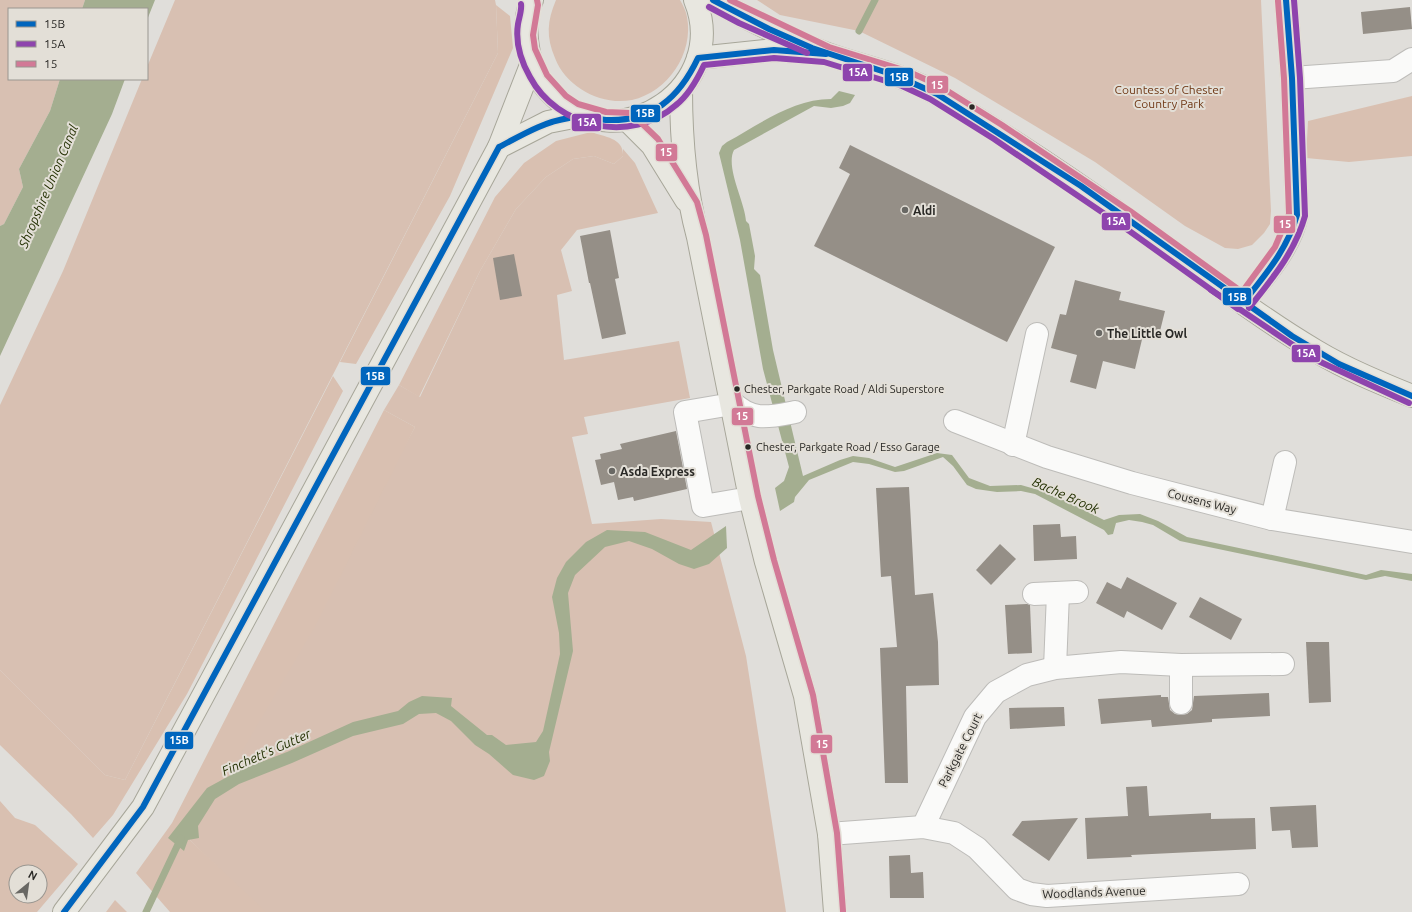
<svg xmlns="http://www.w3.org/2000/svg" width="1412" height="912" font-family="Ubuntu,sans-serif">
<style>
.green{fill:#d8c0b2}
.forest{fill:#d9c0b1;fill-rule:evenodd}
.water{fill:#a4ae90}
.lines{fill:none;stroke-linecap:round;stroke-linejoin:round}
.stream{stroke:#a4ae90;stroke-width:7}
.building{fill:#958f87}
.minor-casing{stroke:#bdbcb9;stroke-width:24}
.major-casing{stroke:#a7a699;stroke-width:24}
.minor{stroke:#fafaf9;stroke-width:22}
.major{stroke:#e8e7e0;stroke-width:22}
.bus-1-casing{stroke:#e3dfd7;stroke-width:9}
.bus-2-casing{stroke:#e3dfd7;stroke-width:9}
.bus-3-casing{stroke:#e3dfd7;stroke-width:9}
.bus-1{stroke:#0065bd;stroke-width:6}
.bus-2{stroke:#8e44ad;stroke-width:6}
.bus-3{stroke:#d27996;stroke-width:6}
.bus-dot{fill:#292825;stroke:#e3dfd7;stroke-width:1.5}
.poi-dot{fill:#696864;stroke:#e3dfd7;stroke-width:1.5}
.labels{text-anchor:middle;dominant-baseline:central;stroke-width:4;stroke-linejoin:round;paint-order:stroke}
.bus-label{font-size:11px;fill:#292825;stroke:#e3dfd7;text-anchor:start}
.park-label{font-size:12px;fill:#703916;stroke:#e3dfd7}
.poi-label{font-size:12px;font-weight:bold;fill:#292825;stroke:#e3dfd7;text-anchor:start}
.street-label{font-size:12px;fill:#292825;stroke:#e3dfd7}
.water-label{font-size:13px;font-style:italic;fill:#222f00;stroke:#e3dfd7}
.line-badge{stroke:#e3dfd7;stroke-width:1.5}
.badge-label{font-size:11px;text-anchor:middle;font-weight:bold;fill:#fff}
</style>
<rect width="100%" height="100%" fill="#e0deda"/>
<g class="green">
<polygon points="0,0 85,0 82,9 9,9 9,79 60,79 50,111 19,169 23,187 4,224 0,226"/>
<polygon points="175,0 495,0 496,5 498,53 125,780 105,775 0,670 0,405 63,271 142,79 147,79 147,67"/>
<path d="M556,0H680C683,5 686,11 687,17C694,53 668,92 632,100C601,106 566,87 555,58C546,37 547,21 556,0Z"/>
<polygon points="757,0 1261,0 1271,211 1270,224 1264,233 1252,245 1238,249 1225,248 1185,226 1095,162 955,78 859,31 780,15"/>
<polygon points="623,149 635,163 658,213 577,230 561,250 572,291 557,295 564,360 679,341 690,398 584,417 588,434 572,437 592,524 661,519 711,522 746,656 786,912 263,912 190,840 415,427 384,410 399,385 420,397 480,271 516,209 546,177 573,159 594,156 614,164 623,156"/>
</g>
<g class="forest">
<polygon points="496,5 510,16 513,48 450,196 356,364 340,362 498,53"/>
<polygon points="1412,96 1412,156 1349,162 1306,158 1308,121"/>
<path d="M591,132C605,137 624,138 623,156L614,164L594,156L573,159L546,177L516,209L480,271L419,397L399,385L495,197L524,163L556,141Z"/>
<polygon points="333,376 343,391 187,694 113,815 93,838 71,814 0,745 0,670 105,775 125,780"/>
<polygon points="384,410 415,427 314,628 190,840 266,912 170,912 136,873 172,823"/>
<path d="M0,801L15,818L35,825L78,864L37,912H0ZM16,872H40V896H16Z"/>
<polygon points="115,900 127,912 106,912"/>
</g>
<g class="water">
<polygon points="85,0 155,0 147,20 147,9 82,9"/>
<polygon points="60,79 125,79 112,114 0,356 0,226 4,224 23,187 19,169 50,111"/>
<path d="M839,91L855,95L850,103L843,106L831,108L814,106L734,150C725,167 745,202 746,221L749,224L755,256L754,269L760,275L773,350L803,476L840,460L853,456L869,458L895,467L937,453L952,455L969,478L990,486L1021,485L1049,493L1104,520L1119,515L1140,514L1158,521L1187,537L1366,575L1381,570L1412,574V581L1385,576L1366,580L1180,541L1153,525L1142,522L1129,520L1116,523L1113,534L1108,535L1104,530L1035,494L1021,491L997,492L976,489L967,485L953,466L943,457L904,471L895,472L869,464L853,462L809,480L795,497L794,502L780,511L775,488L784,481L789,467L763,369L740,240L719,153L722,146L727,142C760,124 793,99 831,99Z"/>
<polygon points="726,526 727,548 709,564 694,569 679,564 652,549 629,541 605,547 575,575 568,593 573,651 549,752 550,761 544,776 534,780 513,775 489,754 475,745 451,721 436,713 419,714 403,724 353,736 292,763 239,784 215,799 198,826 199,838 188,840 184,851 168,838 207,788 240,770 287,752 353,722 398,711 409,702 422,696 452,698 451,706 487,735 492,735 506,745 536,742 543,731 560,654 559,633 552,597 557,578 566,562 586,542 607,530 645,532 691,550"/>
</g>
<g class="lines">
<g class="stream">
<polyline points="859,31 875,0"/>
<polyline points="146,912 181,838"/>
</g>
</g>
<g class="building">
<polygon points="1410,7 1412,29 1363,34 1361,12"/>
<polygon points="850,145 1055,247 1007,342 814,246 850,174 839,168"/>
<polygon points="610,230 619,278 615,279 626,334 602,339 590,283 589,283 580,236"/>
<polygon points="514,254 522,296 500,300 493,258"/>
<polygon points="1075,280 1121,292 1119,300 1165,311 1159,335 1144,331 1135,369 1103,361 1096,389 1070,382 1077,355 1051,348 1060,314 1066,315"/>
<polygon points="676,431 687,489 634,501 633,497 618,500 614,482 601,485 595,460 601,459 600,454 622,449 620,444"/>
<polygon points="909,487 915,595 933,593 938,642 939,685 906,686 908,783 885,783 880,648 897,647 891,576 881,577 876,488"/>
<polygon points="1060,524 1061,537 1076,536 1077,559 1034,561 1033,525"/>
<polygon points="1000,544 1016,559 991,585 976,570"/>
<polygon points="1127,577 1177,603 1162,630 1127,611 1124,618 1096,603 1107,582 1121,589"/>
<polygon points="1200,597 1242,619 1231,640 1189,617"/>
<polygon points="1027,604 1030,605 1032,653 1008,654 1005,605"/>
<polygon points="1306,642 1329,642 1331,702 1309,703"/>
<polygon points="1269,693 1270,716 1212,719 1212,722 1152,727 1151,720 1101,724 1098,699 1161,695 1161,697 1168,697 1170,710 1175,714 1181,715 1187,714 1192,710 1194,696"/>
<polygon points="1064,707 1065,726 1010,729 1009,708"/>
<polygon points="1147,786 1149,816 1211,813 1211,819 1255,818 1256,849 1131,855 1132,857 1087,859 1085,818 1128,816 1126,787"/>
<polygon points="1316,805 1318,847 1292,848 1290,830 1272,831 1270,807"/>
<polygon points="1078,818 1049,861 1012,835 1022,821"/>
<polygon points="910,855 911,873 923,872 924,898 890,898 889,856"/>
</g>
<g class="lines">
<g class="minor-casing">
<g id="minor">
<polyline points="1292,78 1393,71 1412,59"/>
<path d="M1243,303C1264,276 1290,249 1297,215L1292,78L1286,0"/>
<path d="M731,401C752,422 769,417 795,412"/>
<polyline points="732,404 685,412 703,506 750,498"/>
<polyline points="955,421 1047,457 1132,483 1272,519 1412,542"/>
<polyline points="1013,445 1037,334"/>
<polyline points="1272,519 1285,462"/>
<polyline points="1034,594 1077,592"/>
<polyline points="1181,665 1181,703"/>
<polyline points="1055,668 1058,593"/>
<polyline points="923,827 975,717 996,692 1027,675 1055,668 1121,662 1181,665 1283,664"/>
<polyline points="829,834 923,827 954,833 977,848 1017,889 1031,894 1047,896 1238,884"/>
</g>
</g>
<g class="major-casing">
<g id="major">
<path d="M532,0C524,16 526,37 529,53C533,71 542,85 555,97C622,161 730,85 695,0"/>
<path d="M713,0C749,20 788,39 827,54C863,67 903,74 937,94C1002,133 1066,175 1127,219C1190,263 1250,312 1316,351C1346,369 1380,383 1412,396"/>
<polyline points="698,58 774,50 813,53"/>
<path d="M681,89C681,140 685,189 698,237L750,498L766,562L805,696L829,834L835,912"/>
<polyline points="627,120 652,145 686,200"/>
<polyline points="499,147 548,122 584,115"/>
<polyline points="64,912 143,807 499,147 531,65"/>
</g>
</g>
<use href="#minor" class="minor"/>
<use href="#major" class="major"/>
<g class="bus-1-casing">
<g id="bus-1">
<polyline points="713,0 769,29 812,48 897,76 937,94 1081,186 1292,336 1339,364 1412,396"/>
<path d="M1243,303C1265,275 1287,250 1297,215L1292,78L1286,0"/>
<path d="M64,912L143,807L499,147C522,135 543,122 569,118C585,115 591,119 606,120C652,122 679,98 698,58L774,50L826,54"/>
</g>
</g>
<g class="bus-2-casing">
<g id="bus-2">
<path d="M521,4C522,10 519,18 518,24C515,43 521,61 530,77C557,128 631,145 676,105C689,95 697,80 704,65L774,58L824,62L902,86L930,99L994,139L1121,225L1238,309"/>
<polyline points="709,7 739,23 807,53"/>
<polyline points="1211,290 1314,359 1409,403"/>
<path d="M1249,308C1272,279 1295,252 1305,216L1300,78L1294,0"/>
</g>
</g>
<g class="bus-3-casing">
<g id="bus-3">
<polyline points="537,0 538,5 533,35 535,49 547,75 566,96 578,104 606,112 631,113 658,139 697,202 706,235 758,496 774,560 813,695 837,833 843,911"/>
<polyline points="730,0 829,47 907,71 938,85 1002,125 1130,211 1242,292 1275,247 1289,214 1284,78 1278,1"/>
</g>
</g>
<use href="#bus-1" class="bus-1"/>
<use href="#bus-2" class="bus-2"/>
<use href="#bus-3" class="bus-3"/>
</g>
<g class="bus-dot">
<circle cx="972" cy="107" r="3.5"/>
<circle cx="737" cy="389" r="3.5"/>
<circle cx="748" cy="447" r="3.5"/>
</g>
<g class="poi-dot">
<circle cx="905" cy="210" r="4"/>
<circle cx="1099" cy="333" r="4"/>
<circle cx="612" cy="471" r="4"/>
</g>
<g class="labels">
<g class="bus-label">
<text x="744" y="389">Chester, Parkgate Road / Aldi Superstore</text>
<text x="756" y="447">Chester, Parkgate Road / Esso Garage</text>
</g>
<g class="park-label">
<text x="1169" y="89">Countess of Chester<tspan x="1169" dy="14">Country Park</tspan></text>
</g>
<g class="poi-label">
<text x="913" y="210">Aldi</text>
<text x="1107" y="333">The Little Owl</text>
<text x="620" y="471">Asda Express</text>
</g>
<g class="street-label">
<text transform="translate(1202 501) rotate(14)">Cousens Way</text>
<text transform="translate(960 750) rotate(-63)">Parkgate Court</text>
<text transform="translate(1094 892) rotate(-2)">Woodlands Avenue</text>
</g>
<g class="water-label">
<text transform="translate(48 186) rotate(-67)">Shropshire Union Canal</text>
<text transform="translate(1066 495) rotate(24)">Bache Brook</text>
<text transform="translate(266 752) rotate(-24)">Finchett's Gutter</text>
</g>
</g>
<g class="line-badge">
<rect x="842" y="63" width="31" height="19" rx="4" fill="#8e44ad"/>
<rect x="884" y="67" width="30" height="20" rx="4" fill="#0065bd"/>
<rect x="926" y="75" width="23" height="19" rx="4" fill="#d27996"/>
<rect x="630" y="104" width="31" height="19" rx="4" fill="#0065bd"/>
<rect x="571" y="113" width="31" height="19" rx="4" fill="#8e44ad"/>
<rect x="655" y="143" width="23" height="19" rx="4" fill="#d27996"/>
<rect x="1101" y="212" width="30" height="19" rx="4" fill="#8e44ad"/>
<rect x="1273" y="215" width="23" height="19" rx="4" fill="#d27996"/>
<rect x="1222" y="287" width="30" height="19" rx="4" fill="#0065bd"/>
<rect x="1291" y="344" width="30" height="19" rx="4" fill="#8e44ad"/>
<rect x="360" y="366" width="31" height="20" rx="4" fill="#0065bd"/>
<rect x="731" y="407" width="23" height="19" rx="4" fill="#d27996"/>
<rect x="164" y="731" width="30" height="19" rx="4" fill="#0065bd"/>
<rect x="810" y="734" width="23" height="20" rx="4" fill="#d27996"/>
</g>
<g class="badge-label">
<text x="858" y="76">15A</text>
<text x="899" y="81">15B</text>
<text x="937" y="89">15</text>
<text x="645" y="117">15B</text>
<text x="587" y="126">15A</text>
<text x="666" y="156">15</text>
<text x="1116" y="225">15A</text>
<text x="1285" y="228">15</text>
<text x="1237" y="301">15B</text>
<text x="1306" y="357">15A</text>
<text x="375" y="380">15B</text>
<text x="742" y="420">15</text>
<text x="179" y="744">15B</text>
<text x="822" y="748">15</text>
</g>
<rect x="8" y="8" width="140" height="72" fill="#e3dfd7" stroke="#999690"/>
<rect x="16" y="21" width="20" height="6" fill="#0065bd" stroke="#999690"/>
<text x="44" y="28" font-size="12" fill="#292825">15B</text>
<rect x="16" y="41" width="20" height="6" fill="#8e44ad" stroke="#999690"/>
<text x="44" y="48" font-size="12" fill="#292825">15A</text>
<rect x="16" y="61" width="20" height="6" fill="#d27996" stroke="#999690"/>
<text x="44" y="68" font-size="12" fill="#292825">15</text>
<g transform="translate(28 884) rotate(29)"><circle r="19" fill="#e3dfd7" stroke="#999690"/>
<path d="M0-3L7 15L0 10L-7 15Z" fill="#696864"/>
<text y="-6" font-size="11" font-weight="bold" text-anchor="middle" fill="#292825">N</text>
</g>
</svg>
